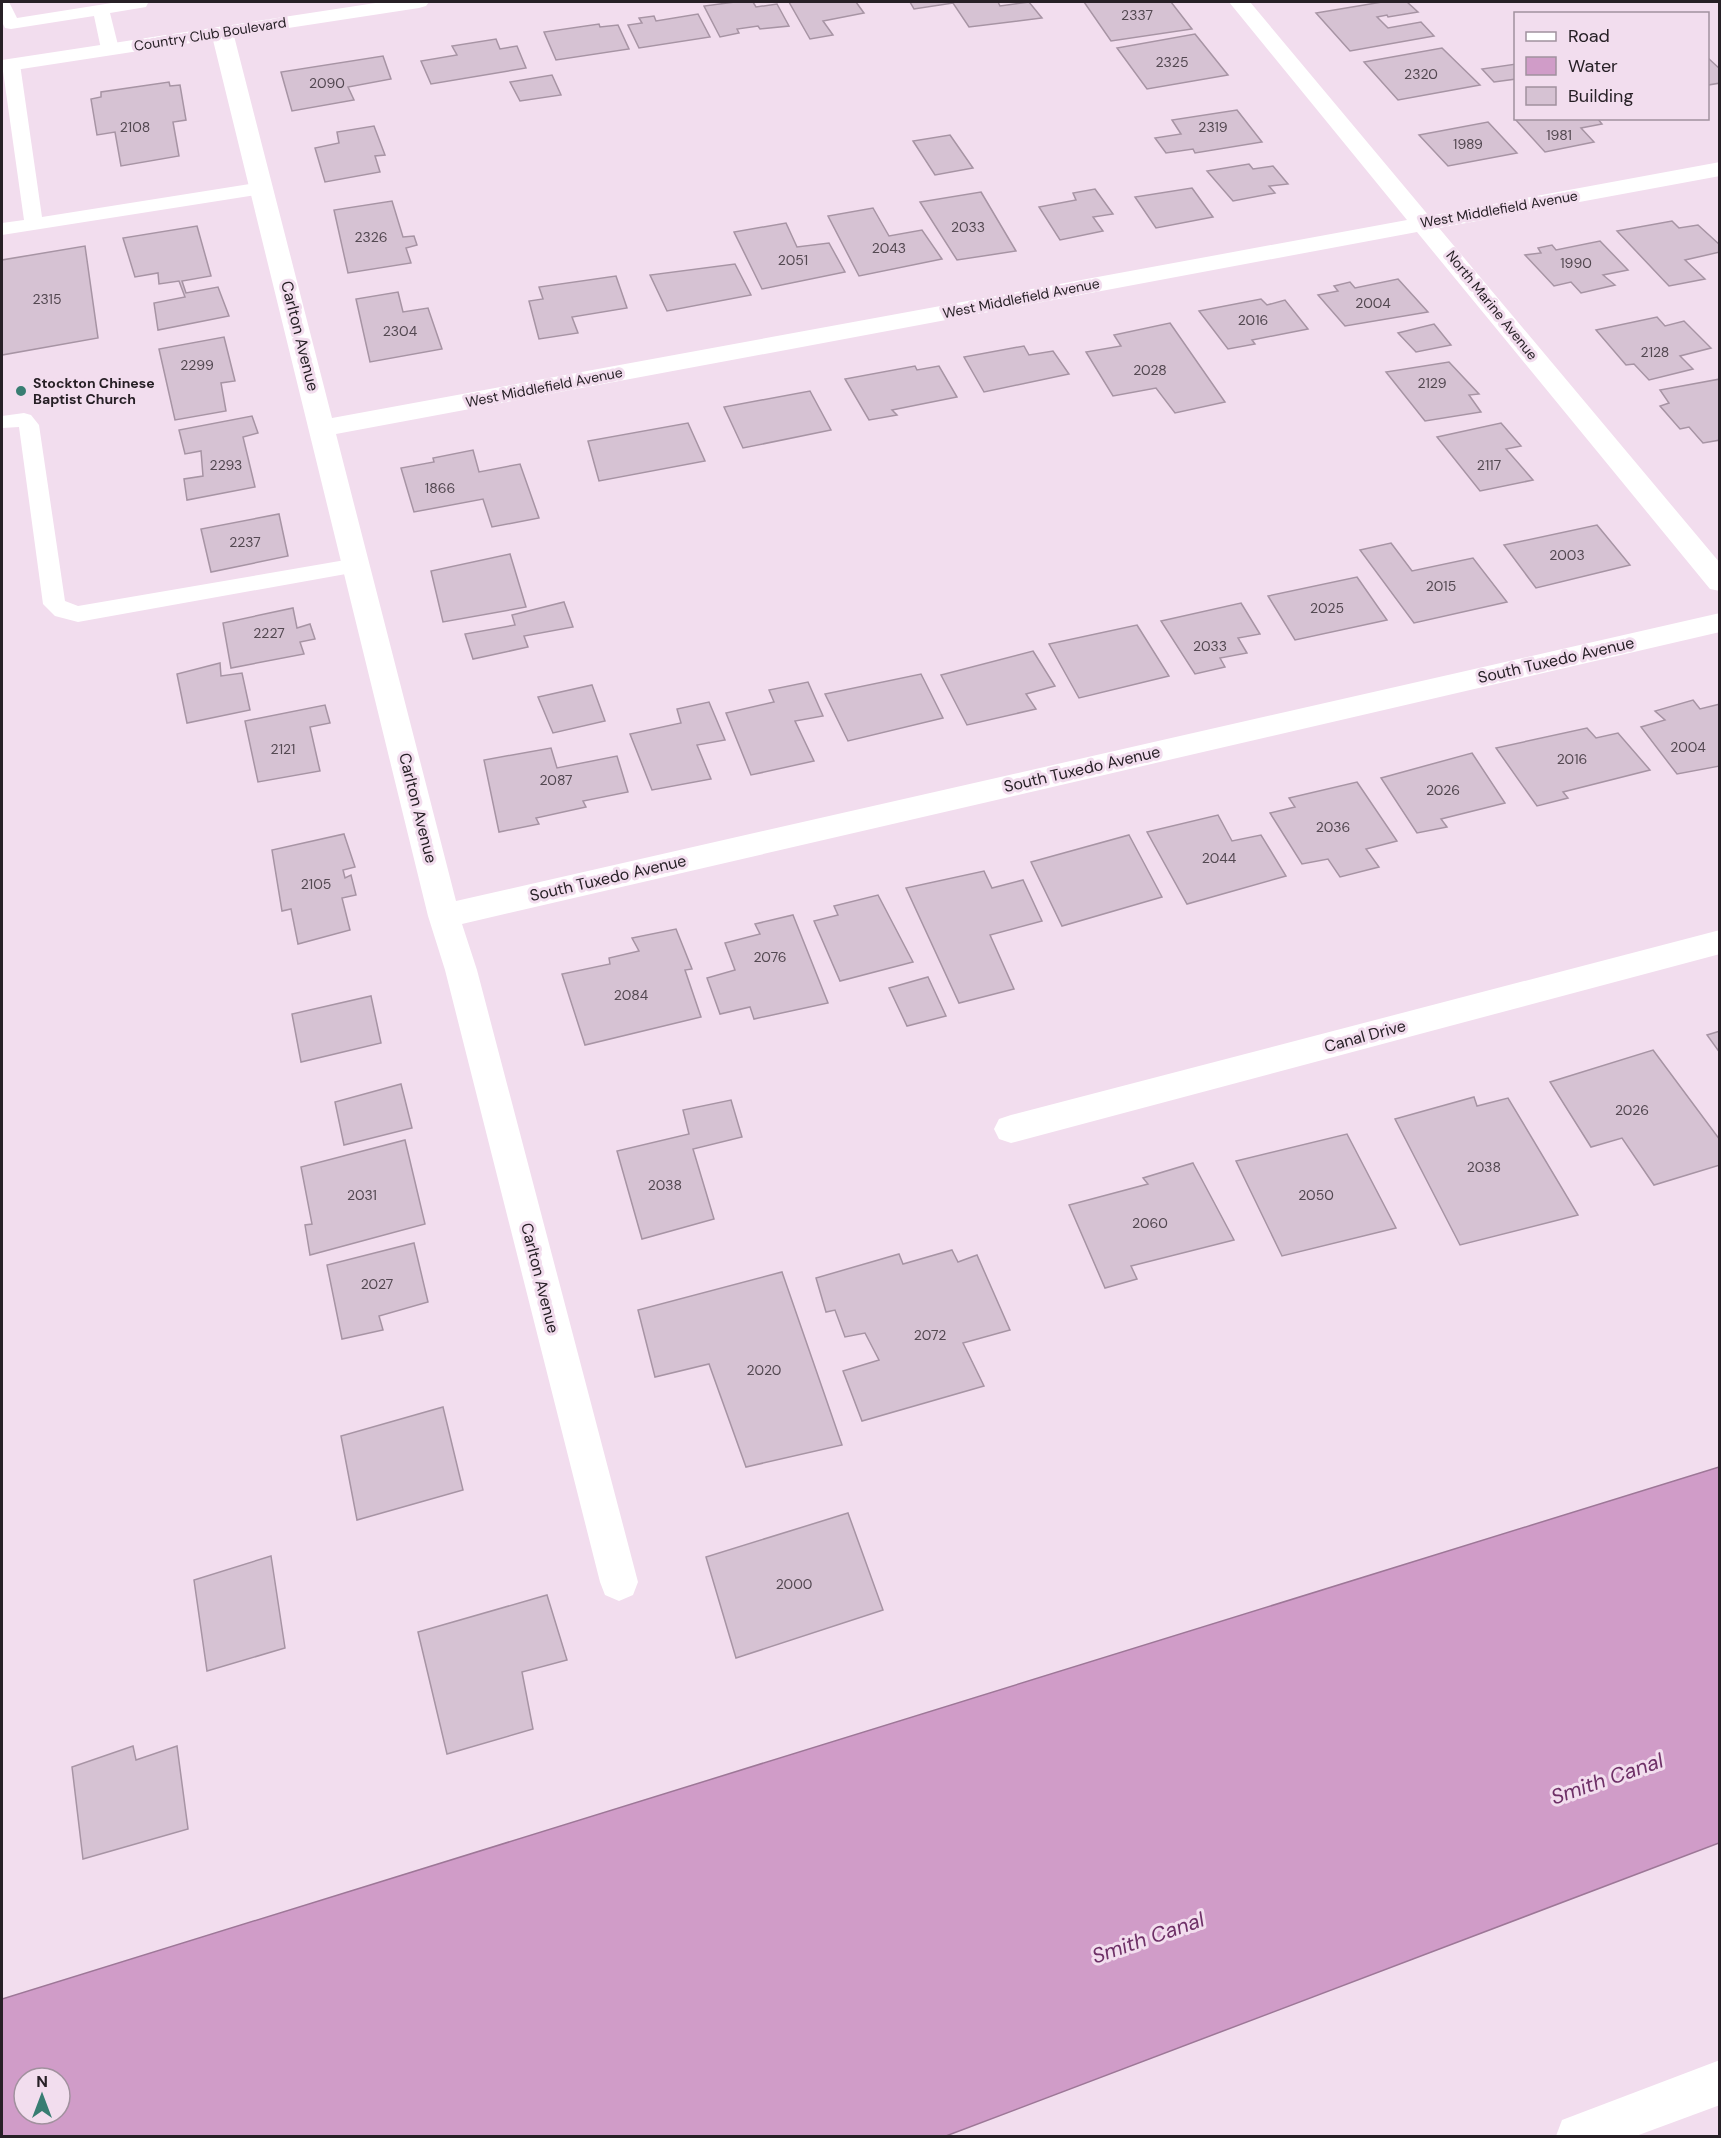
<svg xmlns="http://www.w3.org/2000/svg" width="1721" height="2138" font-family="'DM Sans',sans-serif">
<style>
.water{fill:#d09cc8;stroke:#9d7797;stroke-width:1.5;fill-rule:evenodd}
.building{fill:#d6c2d3;stroke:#a794a4;stroke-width:1.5}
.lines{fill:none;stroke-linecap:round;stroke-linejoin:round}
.service{fill:#fff;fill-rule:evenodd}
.minor{fill:#fff;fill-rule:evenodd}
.tertiary{fill:#fff;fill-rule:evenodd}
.poi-dot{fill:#387d72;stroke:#f2ddee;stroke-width:2}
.labels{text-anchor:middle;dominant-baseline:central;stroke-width:6;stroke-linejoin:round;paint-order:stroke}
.number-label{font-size:14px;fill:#534851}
.far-street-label{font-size:14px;fill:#272026;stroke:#f2ddee}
.far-poi-label{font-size:14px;font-weight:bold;fill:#272026;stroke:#f2ddee;text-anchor:start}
.street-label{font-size:16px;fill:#272026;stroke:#f2ddee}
.near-water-label{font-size:21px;font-style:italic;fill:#6e3067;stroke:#f2ddee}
</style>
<rect width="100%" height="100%" fill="#f2ddee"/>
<path class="water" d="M1719,1467V1843L946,2136H2V1999ZM24,2078H60V2114H24Z"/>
<g class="building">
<polygon points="735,2 753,2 756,7 777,4 789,26 760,29 758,26 737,29 739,33 720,37 704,6"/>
<polygon points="789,2 856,2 864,13 823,21 833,35 810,39"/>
<polygon points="910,2 998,2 1000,6 1029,2 1042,18 969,27 953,3 914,9"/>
<polygon points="1084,2 1171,2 1192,29 1111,41"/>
<polygon points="1382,2 1407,2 1418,12 1388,17 1387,15 1377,17 1388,28 1421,22 1434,36 1350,51 1316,13"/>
<polygon points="698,14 710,37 639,48 628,25 642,23 639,18 654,16 656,21"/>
<polygon points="599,24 600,27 618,25 629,49 556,60 544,32"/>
<polygon points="1195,34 1228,75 1147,89 1117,48"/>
<polygon points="496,39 500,49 517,46 526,68 431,84 421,61 457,55 452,46"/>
<polygon points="1442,48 1480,85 1398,100 1364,62"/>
<polygon points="383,56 391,79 348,87 354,100 292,111 281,72"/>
<polygon points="1708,58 1720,69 1720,83 1708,85"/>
<polygon points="1516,64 1516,79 1494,82 1482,69"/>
<polygon points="552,75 561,95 520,101 510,82"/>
<polygon points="169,82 170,86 180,85 186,120 173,122 179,156 121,166 115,132 97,135 91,99 101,97 101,92"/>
<polygon points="1237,110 1262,142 1195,153 1193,149 1166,153 1155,138 1181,134 1172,120"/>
<polygon points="1597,118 1602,124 1581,128 1594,142 1545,152 1515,119"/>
<polygon points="1488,122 1517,153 1448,166 1419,135"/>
<polygon points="374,126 385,155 375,156 380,172 325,182 315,148 339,143 337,132"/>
<polygon points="950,135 973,168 935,175 913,141"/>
<polygon points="1249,164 1253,169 1273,166 1288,184 1269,186 1275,193 1233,201 1207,171"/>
<polygon points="1192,188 1213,217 1156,228 1135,197"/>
<polygon points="1095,189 1113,214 1093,217 1103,231 1060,240 1039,207 1076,200 1073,193"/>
<polygon points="981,192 1016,251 957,260 920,202"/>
<polygon points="392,201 403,237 414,236 417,245 406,248 411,263 348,273 334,210"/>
<polygon points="873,208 889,236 922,230 942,259 859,276 828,216"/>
<polygon points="1672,221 1679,228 1698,225 1720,245 1720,252 1685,260 1705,279 1669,286 1617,231"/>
<polygon points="786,223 797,247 829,243 845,272 762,289 734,232"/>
<polygon points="197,226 211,276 182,281 186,293 218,287 229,316 158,330 154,303 185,297 179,281 159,284 158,273 135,277 123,238"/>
<polygon points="1600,241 1628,270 1603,275 1615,285 1581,293 1571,282 1554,286 1525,255 1541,253 1538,248 1552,245 1556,250"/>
<polygon points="85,246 98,338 2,355 2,260"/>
<polygon points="735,264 751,295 667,311 650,275"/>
<polygon points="616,276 627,308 572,317 578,333 539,339 529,301 543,299 539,287"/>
<polygon points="1398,279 1428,312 1345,326 1318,295 1338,291 1334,286 1350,282 1355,288"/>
<polygon points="398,292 403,312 428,308 442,349 370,362 356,299"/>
<polygon points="1261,299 1267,305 1285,300 1308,329 1252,340 1255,344 1228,349 1199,311"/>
<polygon points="1657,317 1665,326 1684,321 1711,348 1680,356 1693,369 1649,380 1634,364 1626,365 1596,330"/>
<polygon points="1170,323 1225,402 1175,413 1156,388 1113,396 1086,352 1121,346 1114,335"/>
<polygon points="1434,324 1451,345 1416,352 1398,333"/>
<polygon points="224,337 235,381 221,383 226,411 175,420 159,349"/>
<polygon points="1024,346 1029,355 1053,351 1069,374 984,392 964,357"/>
<polygon points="1449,362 1479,394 1469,395 1481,412 1425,421 1386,372"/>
<polygon points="915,366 917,370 939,366 957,397 892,410 897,415 869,420 845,379"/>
<polygon points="1720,379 1720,440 1703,443 1689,427 1680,429 1660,406 1669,403 1660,390"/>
<polygon points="810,391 831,430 743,448 724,407"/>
<polygon points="252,416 258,433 243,437 255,487 187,500 184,479 203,476 201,451 185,454 179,430"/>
<polygon points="688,423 705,461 599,481 588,441"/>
<polygon points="1501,423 1521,446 1506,449 1533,480 1480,491 1437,437"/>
<polygon points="473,450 479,472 520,464 539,518 492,527 483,499 414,512 401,468 434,462 433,458"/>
<polygon points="279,514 288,556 211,572 201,529"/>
<polygon points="1597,525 1630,565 1536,588 1504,545"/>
<polygon points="1391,543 1412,571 1473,558 1507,602 1414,623 1360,550"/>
<polygon points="510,554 526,607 443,622 431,571"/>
<polygon points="1357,577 1387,620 1295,640 1268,596"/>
<polygon points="564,602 573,627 524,636 528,647 473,659 465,634 515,625 512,615"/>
<polygon points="1241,603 1260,634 1238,638 1247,653 1220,658 1225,667 1195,674 1161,621"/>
<polygon points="293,608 297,628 310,624 315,639 300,642 304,654 231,668 223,623"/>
<polygon points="1137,625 1169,676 1079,698 1049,644"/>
<polygon points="1033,651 1055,686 1026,694 1036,709 967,725 941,675"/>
<polygon points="220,663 221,676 242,673 250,710 187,723 177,674"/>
<polygon points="921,674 943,718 848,741 825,694"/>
<polygon points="808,682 823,716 795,721 814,761 751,775 726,713 774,702 769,690"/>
<polygon points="592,685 605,721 553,733 538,697"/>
<polygon points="1693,700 1700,709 1720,704 1720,766 1677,774 1641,727 1665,720 1655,711"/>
<polygon points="709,702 725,740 697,745 711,779 652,790 630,734 681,723 677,709"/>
<polygon points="325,705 330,723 310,727 320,771 258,782 245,721"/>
<polygon points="1587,728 1596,738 1618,733 1650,770 1563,792 1568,798 1537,806 1496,748"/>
<polygon points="551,748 557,768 617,756 628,792 583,801 586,807 536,818 539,824 499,832 484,760"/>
<polygon points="1472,753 1505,803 1441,819 1447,827 1417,833 1381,778"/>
<polygon points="1357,782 1397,841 1366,849 1379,867 1340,877 1328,859 1302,864 1270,813 1295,807 1289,798"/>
<polygon points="1218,815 1232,841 1261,835 1286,876 1187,904 1147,832"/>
<polygon points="344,834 355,867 343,870 345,878 351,875 356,895 342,898 350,930 298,944 291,909 282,911 272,850"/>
<polygon points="1129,835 1162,897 1062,926 1031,862"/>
<polygon points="984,871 992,888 1023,880 1042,921 990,935 1014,989 959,1003 906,888"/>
<polygon points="878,895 913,962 840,981 814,921 838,915 834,906"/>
<polygon points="793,915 828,1003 754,1019 750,1007 720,1014 707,978 735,970 725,943 760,934 755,924"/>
<polygon points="676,929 692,969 685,970 701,1017 585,1045 562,974 610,964 609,958 639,951 632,938"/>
<polygon points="928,977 946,1016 907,1026 889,988"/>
<polygon points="371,996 381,1043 301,1062 292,1014"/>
<polygon points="1720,1031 1720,1053 1707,1035"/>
<polygon points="1653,1050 1720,1140 1720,1165 1654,1185 1622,1138 1591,1147 1550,1082"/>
<polygon points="401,1084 412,1128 344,1145 335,1102"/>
<polygon points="1474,1097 1477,1106 1508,1098 1578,1215 1460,1245 1395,1119"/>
<polygon points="731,1100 742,1137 693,1149 714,1219 642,1239 617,1151 689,1134 683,1110"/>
<polygon points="1347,1134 1396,1228 1282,1256 1236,1161"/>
<polygon points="405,1140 425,1224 310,1255 305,1225 312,1224 301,1167"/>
<polygon points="1193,1163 1234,1240 1131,1266 1137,1279 1105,1288 1069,1205 1148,1184 1143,1178"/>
<polygon points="414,1243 428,1302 379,1316 383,1330 342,1339 327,1265"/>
<polygon points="952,1250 958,1262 977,1255 1010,1330 963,1343 984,1386 862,1421 843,1371 879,1360 865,1333 845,1337 835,1310 826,1312 816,1278 899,1254 903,1264"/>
<polygon points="782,1272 842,1445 746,1467 709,1364 655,1377 638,1310"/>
<polygon points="443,1407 463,1490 357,1520 341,1436"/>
<polygon points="848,1513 883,1610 736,1658 706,1557"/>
<polygon points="271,1556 285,1648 207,1671 194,1580"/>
<polygon points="547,1595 567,1660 522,1672 533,1729 447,1754 418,1632"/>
<polygon points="133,1746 136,1760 177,1746 188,1829 83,1859 72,1767"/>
</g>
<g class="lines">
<g class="service">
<polygon points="2,2 9,2 17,18 118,2 148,3 146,7 110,13 119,49 116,53 104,53 101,49 94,16 11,29 5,28 2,22"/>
<polygon points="11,59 17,60 20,64 42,217 262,182 269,184 271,188 269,192 262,194 2,235 2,223 24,220 2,64 5,60"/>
<polygon points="24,413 31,415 39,425 65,601 78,606 357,558 365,560 368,565 365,570 357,572 78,622 55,616 43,604 19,427 2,428 2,416"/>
</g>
<g class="minor">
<polygon points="1229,2 1250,2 1429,216 1720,162 1720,176 1439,228 1720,563 1720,591 1710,589 1417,232 336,434 456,901 1720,613 1720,632 462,924 477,970 638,1582 633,1595 619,1601 605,1595 600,1582 445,970 428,916 211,32 215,28 222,26 229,28 233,32 332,418 1407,220"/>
<polygon points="1720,930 1720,954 1011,1143 999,1139 994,1129 999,1119 1011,1115"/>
<polygon points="1720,2060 1720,2105 1636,2136 1556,2136 1562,2120"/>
</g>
<polygon class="tertiary" points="382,2 429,2 426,6 419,8 2,72 2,60"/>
</g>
<circle class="poi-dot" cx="21" cy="391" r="6"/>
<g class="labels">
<g class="number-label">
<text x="1137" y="15">2337</text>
<text x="1172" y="62">2325</text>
<text x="1421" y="74">2320</text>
<text x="327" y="83">2090</text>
<text x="135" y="127">2108</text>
<text x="1213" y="127">2319</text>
<text x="1559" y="135">1981</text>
<text x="1468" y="144">1989</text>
<text x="968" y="227">2033</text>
<text x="371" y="237">2326</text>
<text x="889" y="248">2043</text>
<text x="793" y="260">2051</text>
<text x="1576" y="263">1990</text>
<text x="47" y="299">2315</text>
<text x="1373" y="303">2004</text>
<text x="1253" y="320">2016</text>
<text x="400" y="331">2304</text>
<text x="1655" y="352">2128</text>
<text x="197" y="365">2299</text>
<text x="1150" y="370">2028</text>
<text x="1432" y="383">2129</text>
<text x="226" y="465">2293</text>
<text x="1489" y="465">2117</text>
<text x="440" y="488">1866</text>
<text x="245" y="542">2237</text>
<text x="1567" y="555">2003</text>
<text x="1441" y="586">2015</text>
<text x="1327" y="608">2025</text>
<text x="269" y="633">2227</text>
<text x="1210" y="646">2033</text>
<text x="1688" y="747">2004</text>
<text x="283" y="749">2121</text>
<text x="1572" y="759">2016</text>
<text x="556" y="780">2087</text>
<text x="1443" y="790">2026</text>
<text x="1333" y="827">2036</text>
<text x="1219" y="858">2044</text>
<text x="316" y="884">2105</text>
<text x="770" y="957">2076</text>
<text x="631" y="995">2084</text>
<text x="1632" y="1110">2026</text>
<text x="1484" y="1167">2038</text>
<text x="665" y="1185">2038</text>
<text x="362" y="1195">2031</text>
<text x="1316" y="1195">2050</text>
<text x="1150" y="1223">2060</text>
<text x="377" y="1284">2027</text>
<text x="930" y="1335">2072</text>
<text x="764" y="1370">2020</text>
<text x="794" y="1584">2000</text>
</g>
<g class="far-street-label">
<text transform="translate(210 34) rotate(-9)">Country Club Boulevard</text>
<text transform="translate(1499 209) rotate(-10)">West Middlefield Avenue</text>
<text transform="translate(1021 298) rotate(-11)">West Middlefield Avenue</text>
<text transform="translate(1492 305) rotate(51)">North Marine Avenue</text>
<text transform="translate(544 387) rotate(-11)">West Middlefield Avenue</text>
</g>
<g class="far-poi-label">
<text x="33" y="383">Stockton Chinese<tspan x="33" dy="16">Baptist Church</tspan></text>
</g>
<g class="street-label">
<text transform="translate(300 336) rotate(76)">Carlton Avenue</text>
<text transform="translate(1556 660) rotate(-13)">South Tuxedo Avenue</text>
<text transform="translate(1082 769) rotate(-13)">South Tuxedo Avenue</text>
<text transform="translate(418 808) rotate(76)">Carlton Avenue</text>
<text transform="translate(608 878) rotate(-13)">South Tuxedo Avenue</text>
<text transform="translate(1365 1036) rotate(-15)">Canal Drive</text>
<text transform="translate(540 1278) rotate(76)">Carlton Avenue</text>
</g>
<g class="near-water-label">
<text transform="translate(1607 1779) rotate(-19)">Smith Canal</text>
<text transform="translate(1148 1938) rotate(-19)">Smith Canal</text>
</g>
</g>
<rect width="1721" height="2138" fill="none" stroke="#272026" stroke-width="6"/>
<rect x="1514" y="12" width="195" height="108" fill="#f2ddee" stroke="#a1919e" stroke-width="1.5"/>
<rect x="1526" y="32" width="30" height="9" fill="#ffffff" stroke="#a1919e" stroke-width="1.5"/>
<text x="1568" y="42" font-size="18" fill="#272026">Road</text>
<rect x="1526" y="57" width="30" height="18" fill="#d09cc8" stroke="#a1919e" stroke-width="1.5"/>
<text x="1568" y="72" font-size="18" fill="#272026">Water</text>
<rect x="1526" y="87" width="30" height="18" fill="#d6c2d3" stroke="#a1919e" stroke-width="1.5"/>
<text x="1568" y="102" font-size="18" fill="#272026">Building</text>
<g transform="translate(42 2096)"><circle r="28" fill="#f2ddee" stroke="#a1919e" stroke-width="1.5"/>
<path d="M0-4.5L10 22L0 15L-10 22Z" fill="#387d72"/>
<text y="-9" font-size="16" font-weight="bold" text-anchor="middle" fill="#272026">N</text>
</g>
</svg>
